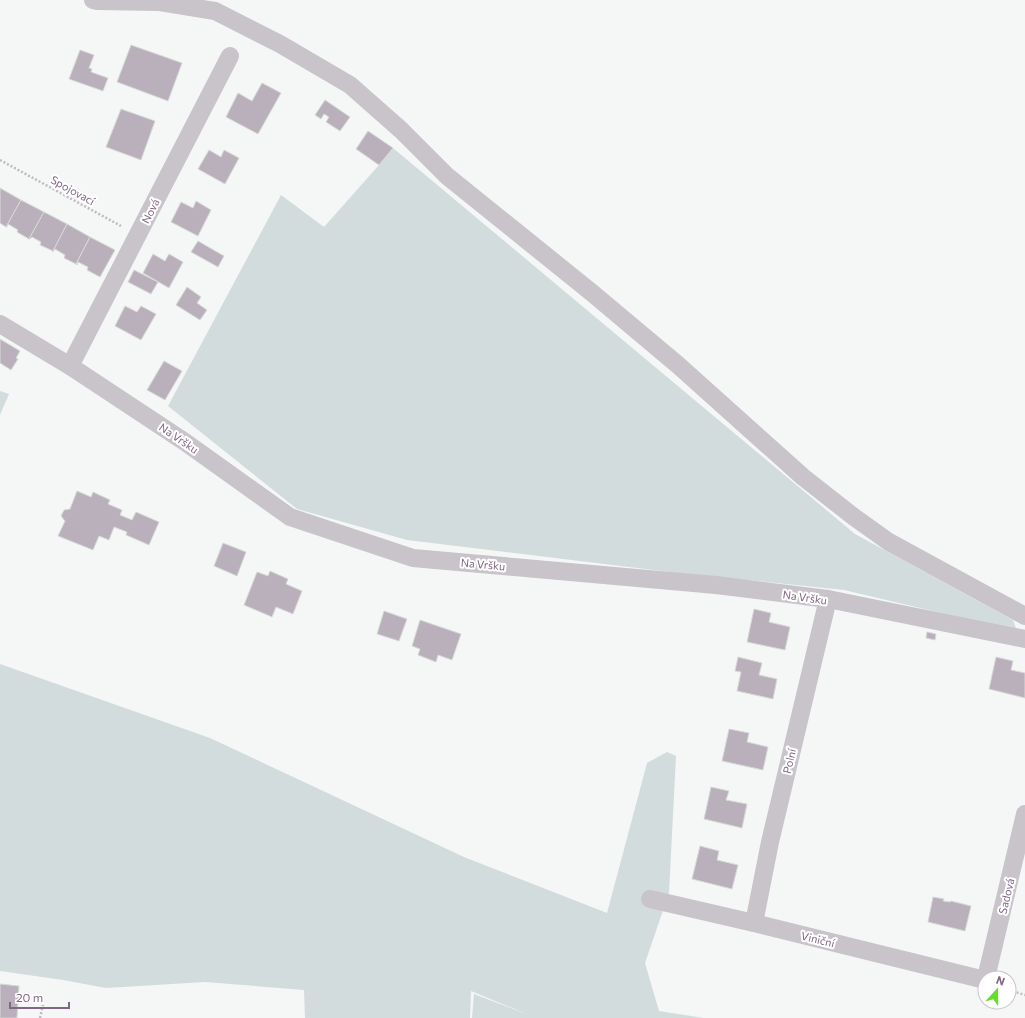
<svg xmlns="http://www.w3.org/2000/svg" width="1025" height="1018" font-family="Commissioner,sans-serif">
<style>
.green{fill:#d3dcdc}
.building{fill:#bab0bc;stroke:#d7d9d7}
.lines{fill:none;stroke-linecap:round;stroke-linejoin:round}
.path{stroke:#bfbbc0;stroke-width:2.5;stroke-dasharray:2 2;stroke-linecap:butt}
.street{stroke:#c9c3ca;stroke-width:18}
.labels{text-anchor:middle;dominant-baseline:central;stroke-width:4;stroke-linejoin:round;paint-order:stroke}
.street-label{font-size:11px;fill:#806784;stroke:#fff}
</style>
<rect width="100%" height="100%" fill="#f4f7f5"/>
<g class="green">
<polygon points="393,148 855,534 1013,620 1017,631 844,590 678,573 407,540 297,509 168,406 281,195 324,227 379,165"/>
<polygon points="0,391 9,394 0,415"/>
<polygon points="0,664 210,738 464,857 607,913 647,763 667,752 676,756 669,893 645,963 659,1011 704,1018 472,1018 474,994 529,1015 471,991 470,1018 305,1018 304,990 205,982 106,988 63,980 0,971"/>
</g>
<g class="building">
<polygon points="131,45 182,63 168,101 117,82"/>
<polygon points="80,50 94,55 89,68 92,69 91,72 108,78 103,91 69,79"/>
<polygon points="262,83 281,93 258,134 226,117 238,93 252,101"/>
<polygon points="325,100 350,117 340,131 326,122 329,117 324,114 321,119 315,115"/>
<polygon points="121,109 155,121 141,160 106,147"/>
<polygon points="368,131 393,148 379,165 356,149"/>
<polygon points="209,150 221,157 224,150 239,158 225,184 198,169"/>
<polygon points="0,188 21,200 6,227 0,223"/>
<polygon points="21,200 44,212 29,239 17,232 18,230 8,224 7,227 6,227"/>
<polygon points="196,201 211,210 198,236 171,222 181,202 193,208"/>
<polygon points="44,212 67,224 53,251 40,245 41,242 32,237 30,239 29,239"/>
<polygon points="67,224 90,237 76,264 64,258 65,255 55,249 53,252 53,251"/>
<polygon points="90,237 115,250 100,277 87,270 88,267 78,262 77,265 76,264"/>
<polygon points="198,241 224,256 218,267 191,252"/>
<polygon points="153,254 165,261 169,254 183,262 169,288 143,273"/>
<polygon points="134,270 158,282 151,294 128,282"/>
<polygon points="187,287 201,297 197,303 207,310 200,320 176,305"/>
<polygon points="125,306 137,312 141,306 156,314 141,340 115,326"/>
<polygon points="0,339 20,351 16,358 18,359 11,370 0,363"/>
<polygon points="164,361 182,371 165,400 147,390"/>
<polygon points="77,491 91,497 93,492 110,500 108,504 122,510 120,515 132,520 136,512 159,522 149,545 126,535 127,532 114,527 109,540 99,536 93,550 58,536 65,521 61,516 64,510 70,509"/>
<polygon points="223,543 246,552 237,576 214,566"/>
<polygon points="270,571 288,579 286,584 302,591 293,614 276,607 272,617 244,605 257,572 268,576"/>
<polygon points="754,609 771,613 769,622 790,627 785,650 747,642"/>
<polygon points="384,611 407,619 399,641 377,634"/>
<polygon points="420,620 461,634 452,660 438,655 436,662 418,655 420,649 412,646"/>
<polygon points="927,632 936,634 935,640 926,638"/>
<polygon points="738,657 762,663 759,675 777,679 773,699 737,691 741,672 735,671"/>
<polygon points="996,657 1013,661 1011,670 1025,673 1025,698 989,689"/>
<polygon points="729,729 749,733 747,742 768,747 763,770 722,761"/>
<polygon points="711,787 729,791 726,800 747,804 742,828 704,819"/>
<polygon points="700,846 719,851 717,860 738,865 732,889 692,879"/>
<polygon points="933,897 944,899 943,901 950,902 951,901 971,906 965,931 928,922"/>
<polygon points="0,984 19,986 17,1018 0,1018"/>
</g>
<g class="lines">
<g class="path">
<polyline points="0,160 121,226"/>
<polyline points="1009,990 1025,995"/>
<polyline points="40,1018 43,1005"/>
</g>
<g class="street">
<polyline points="93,0 97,1 160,2 215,11 280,44 350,85 401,130 447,176 591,292 678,365 803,477 854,517 889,542 1025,616"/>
<polyline points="0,324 70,366 185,442 290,517 413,558 716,585 828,599 1025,639"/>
<polyline points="70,366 230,56"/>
<polyline points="650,899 754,923 985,980"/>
<polyline points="754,923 770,842 828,599"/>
<polyline points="986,978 1025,814"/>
</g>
</g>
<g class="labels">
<g class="street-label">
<text transform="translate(73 190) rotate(29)">Spojovací</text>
<text transform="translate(150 211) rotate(-63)">Nová</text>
<text transform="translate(179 438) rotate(34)">Na Vršku</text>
<text transform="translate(483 564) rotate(5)">Na Vršku</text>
<text transform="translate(805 597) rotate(8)">Na Vršku</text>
<text transform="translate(789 761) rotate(-77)">Polní</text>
<text transform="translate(1006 896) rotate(-77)">Sadová</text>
<text transform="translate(818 939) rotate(14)">Viniční</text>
</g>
</g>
<g transform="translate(997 990) rotate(21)"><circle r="19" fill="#ffffff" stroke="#ccc2ce"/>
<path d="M0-3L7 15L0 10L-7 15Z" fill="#69dd2e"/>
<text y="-6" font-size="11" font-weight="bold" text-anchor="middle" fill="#806784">N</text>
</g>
<path d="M10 1002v6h59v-6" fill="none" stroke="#806784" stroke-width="2"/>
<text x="16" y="1002" font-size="12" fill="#806784" stroke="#ffffff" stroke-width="3" paint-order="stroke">20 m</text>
</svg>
